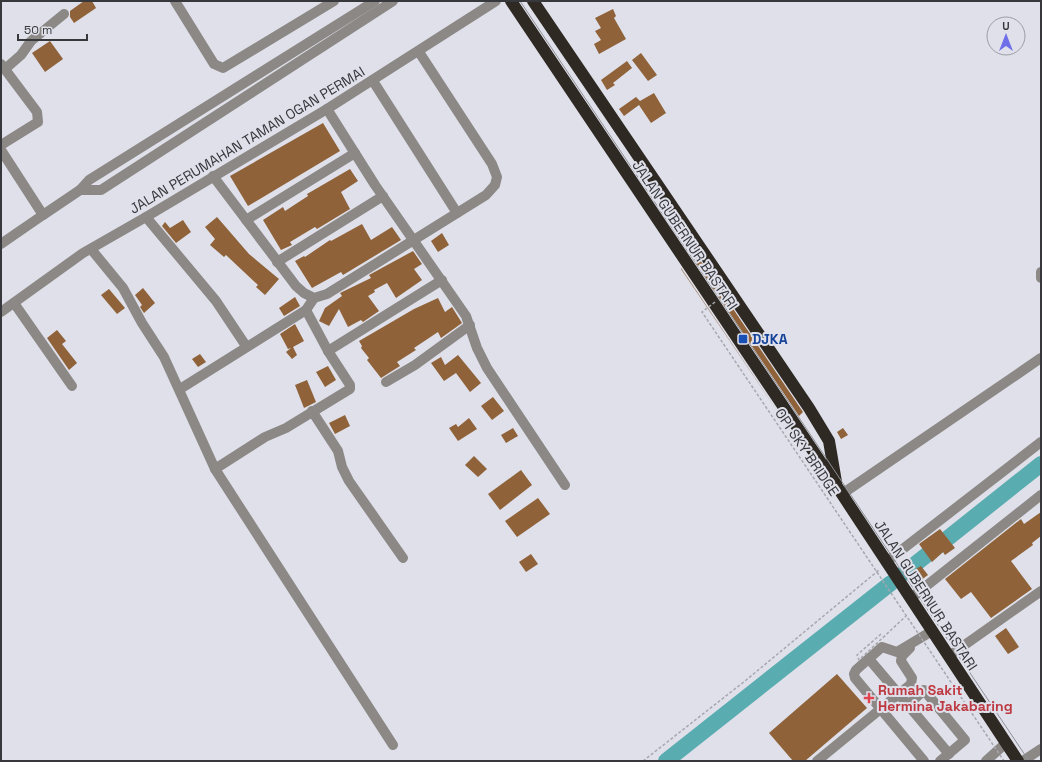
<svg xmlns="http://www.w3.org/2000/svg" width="1042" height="762" font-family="'Space Grotesk',sans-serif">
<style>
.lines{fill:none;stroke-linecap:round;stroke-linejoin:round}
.river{stroke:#59acb0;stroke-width:16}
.building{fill:#8f6239}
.path{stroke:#a6a7af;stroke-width:1.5;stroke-dasharray:3 2;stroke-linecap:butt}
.minor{stroke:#8b8885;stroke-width:10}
.highway{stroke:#2e2923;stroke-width:12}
.tram{stroke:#8e8f96;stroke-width:1}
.path-bridge{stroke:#a6a7af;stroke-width:1.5;stroke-dasharray:3 2;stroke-linecap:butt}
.transit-dot{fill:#1a4fb4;stroke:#dfe0ea;stroke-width:1.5}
.health-dot{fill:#e0444e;stroke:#dfe0ea;stroke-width:1.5}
.labels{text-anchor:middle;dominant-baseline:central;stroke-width:4;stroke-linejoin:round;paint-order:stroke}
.street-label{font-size:14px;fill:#37383c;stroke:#dfe0ea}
.transit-label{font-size:14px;font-weight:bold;fill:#164399;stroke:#dfe0ea;text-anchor:start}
.health-label{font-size:14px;font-weight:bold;fill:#be3a42;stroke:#dfe0ea;text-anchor:start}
</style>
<rect width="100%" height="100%" fill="#dfe0ea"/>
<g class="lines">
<g class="river">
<polyline points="904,573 1041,464"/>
<polyline points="666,761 891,583"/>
</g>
</g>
<g class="building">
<polygon points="84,1 92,1 96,8 74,23 70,17 70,11"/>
<polygon points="613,9 616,16 614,18 626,39 599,54 594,44 601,40 595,31 601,28 595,18"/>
<polygon points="50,41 63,59 45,72 32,53"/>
<polygon points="641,53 657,75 648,81 632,60"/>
<polygon points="627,61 632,68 613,83 615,85 607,90 601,80"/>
<polygon points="654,93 666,113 651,123 639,105 624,116 619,109 636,97 640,101"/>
<polygon points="323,123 340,151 248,206 230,176"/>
<polygon points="350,169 358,181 341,192 350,209 317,229 315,227 290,242 292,245 281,250 263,220 283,207 285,211 308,196 307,194"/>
<polygon points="217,217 249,254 279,279 265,295 256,287 258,285 226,255 224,257 210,245 215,239 205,227"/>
<polygon points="183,220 191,232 176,243 162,226 165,222 170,228"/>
<polygon points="362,224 371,240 392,227 401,240 343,275 341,272 312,288 295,261 304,256 305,257 330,240 331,241"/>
<polygon points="442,233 449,245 438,252 431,241"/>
<polygon points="413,251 422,264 414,269 422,280 396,298 387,283 374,290 375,292 368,296 379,311 363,322 361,320 348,327 339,309 329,326 319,321 325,308 342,296 340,293 371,278 369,275"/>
<polygon points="698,257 803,412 799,416 694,260"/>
<polygon points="681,268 786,424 681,269"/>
<polygon points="143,288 155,303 144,313 140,307 142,305 135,295"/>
<polygon points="109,289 125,308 117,314 101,295"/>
<polygon points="295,297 300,306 284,316 279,308"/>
<polygon points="438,298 445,312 452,307 462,323 441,338 438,332 414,348 416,350 397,362 400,366 381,378 367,360 369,358 361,348 362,346 359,341 414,309"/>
<polygon points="295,324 304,341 293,347 297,355 292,359 286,352 291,348 288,349 280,334"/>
<polygon points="57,330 66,341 62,344 77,363 69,370 47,338"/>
<polygon points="200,354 206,362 198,367 192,359"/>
<polygon points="458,355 481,383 470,392 456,373 444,381 431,363 441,357 445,365"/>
<polygon points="328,366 336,380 325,387 316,372"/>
<polygon points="307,380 316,402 304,408 295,385"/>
<polygon points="493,397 504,411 492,420 481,406"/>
<polygon points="345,415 350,426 335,434 329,423"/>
<polygon points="469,418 477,429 458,441 449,428 456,424 458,427"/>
<polygon points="513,428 518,436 506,443 501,435"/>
<polygon points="843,428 848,435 841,439 837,432"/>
<polygon points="474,456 487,469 478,477 465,465"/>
<polygon points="521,470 532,485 500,510 488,494"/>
<polygon points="538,498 550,514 517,537 505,521"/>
<polygon points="1041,512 1041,536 1032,543 1033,545 1011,561 1032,589 991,618 971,592 961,599 945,579 1021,519 1024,524"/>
<polygon points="940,529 955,548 945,555 943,552 932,562 919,544"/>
<polygon points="531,554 538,564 526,572 519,562"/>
<polygon points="921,566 928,575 921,580 914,570"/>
<polygon points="1006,628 1019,647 1008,654 995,636"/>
<polygon points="837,674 867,708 805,761 793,761 769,733"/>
</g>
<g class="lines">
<polyline class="path" points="643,761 745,681 879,570"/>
<g class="minor">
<polyline points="175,1 214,64 223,68 334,1"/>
<polyline points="1,64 37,112 38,122 1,145"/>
<polyline points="5,69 21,55 31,41 64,14"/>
<polyline points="373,81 457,213"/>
<polyline points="327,109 375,185 466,316 477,348 487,368 565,485"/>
<polyline points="1,150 43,215 80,190 89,180 375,1"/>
<polyline points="213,176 296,286 304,293 314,298 327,294 486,195 495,185 497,177 492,164 419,52"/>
<polyline points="80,190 101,190 393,1"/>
<polyline points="146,217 216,301 246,346"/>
<polyline points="246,220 355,153"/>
<polyline points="1,244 43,215"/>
<polyline points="91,249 123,288 142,323 164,357 215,469 393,745"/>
<polyline points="277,262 383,196"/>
<polyline points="1041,272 1041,278"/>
<polyline points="14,303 72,386"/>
<polyline points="1,312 83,253 146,217 327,109 496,1"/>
<polyline points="328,351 442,280"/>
<polyline points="386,382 415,365 470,325"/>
<polyline points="180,389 306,310"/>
<polyline points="312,411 338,451 342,467 349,481 403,558"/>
<polyline points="215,469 265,437 286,428 350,389 350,385 328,351 306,310 314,298"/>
<polyline points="842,494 1041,358"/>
<polyline points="886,562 1041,442"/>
<polyline points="911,598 1041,495"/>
<polyline points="949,656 1041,591"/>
<polyline points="869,659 908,705 924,690 965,740 940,761"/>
<polyline points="908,705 949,754"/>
<polyline points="817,761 911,684 912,678 901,661 902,656 910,648"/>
<polyline points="924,761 855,678 854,674 856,670 882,647 897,652 932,631"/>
<polyline points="986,761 1006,743"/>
<polyline points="1023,761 1041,749"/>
</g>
<g class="highway">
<polyline points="511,1 836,485 1018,761"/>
<polyline points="533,1 809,408 829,441 836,482"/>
</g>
<polyline class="tram" points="520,1 1029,761"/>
<g class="path-bridge">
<polyline points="715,302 702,312 1004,761"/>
<polyline points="881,634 857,655 859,660 906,616"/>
</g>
</g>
<rect class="transit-dot" x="738" y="334" width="10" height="10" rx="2"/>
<path class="health-dot" d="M867 692h4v4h4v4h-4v4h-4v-4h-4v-4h4z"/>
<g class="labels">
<g class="street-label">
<text transform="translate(247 140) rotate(-31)">JALAN PERUMAHAN TAMAN OGAN PERMAI</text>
<text transform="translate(685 235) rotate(56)">JALAN GUBERNUR BASTARI</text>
<text transform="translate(807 452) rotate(56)">OPI SKY BRIDGE</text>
<text transform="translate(926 595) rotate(57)">JALAN GUBERNUR BASTARI</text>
</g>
<g class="transit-label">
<text x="752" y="339">DJKA</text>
</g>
<g class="health-label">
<text x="878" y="690">Rumah Sakit<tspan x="878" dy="16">Hermina Jakabaring</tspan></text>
</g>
</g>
<rect width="1042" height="762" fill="none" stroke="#37383c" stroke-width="4"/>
<g transform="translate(1006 36)"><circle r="19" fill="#dfe0ea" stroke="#9c9da4"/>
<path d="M0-3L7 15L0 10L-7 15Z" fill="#6d6ee8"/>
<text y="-6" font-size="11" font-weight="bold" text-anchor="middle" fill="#37383c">U</text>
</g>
<path d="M18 34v6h69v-6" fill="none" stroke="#37383c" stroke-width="2"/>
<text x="24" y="34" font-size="12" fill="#37383c" stroke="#dfe0ea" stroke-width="3" paint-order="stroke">50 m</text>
</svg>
